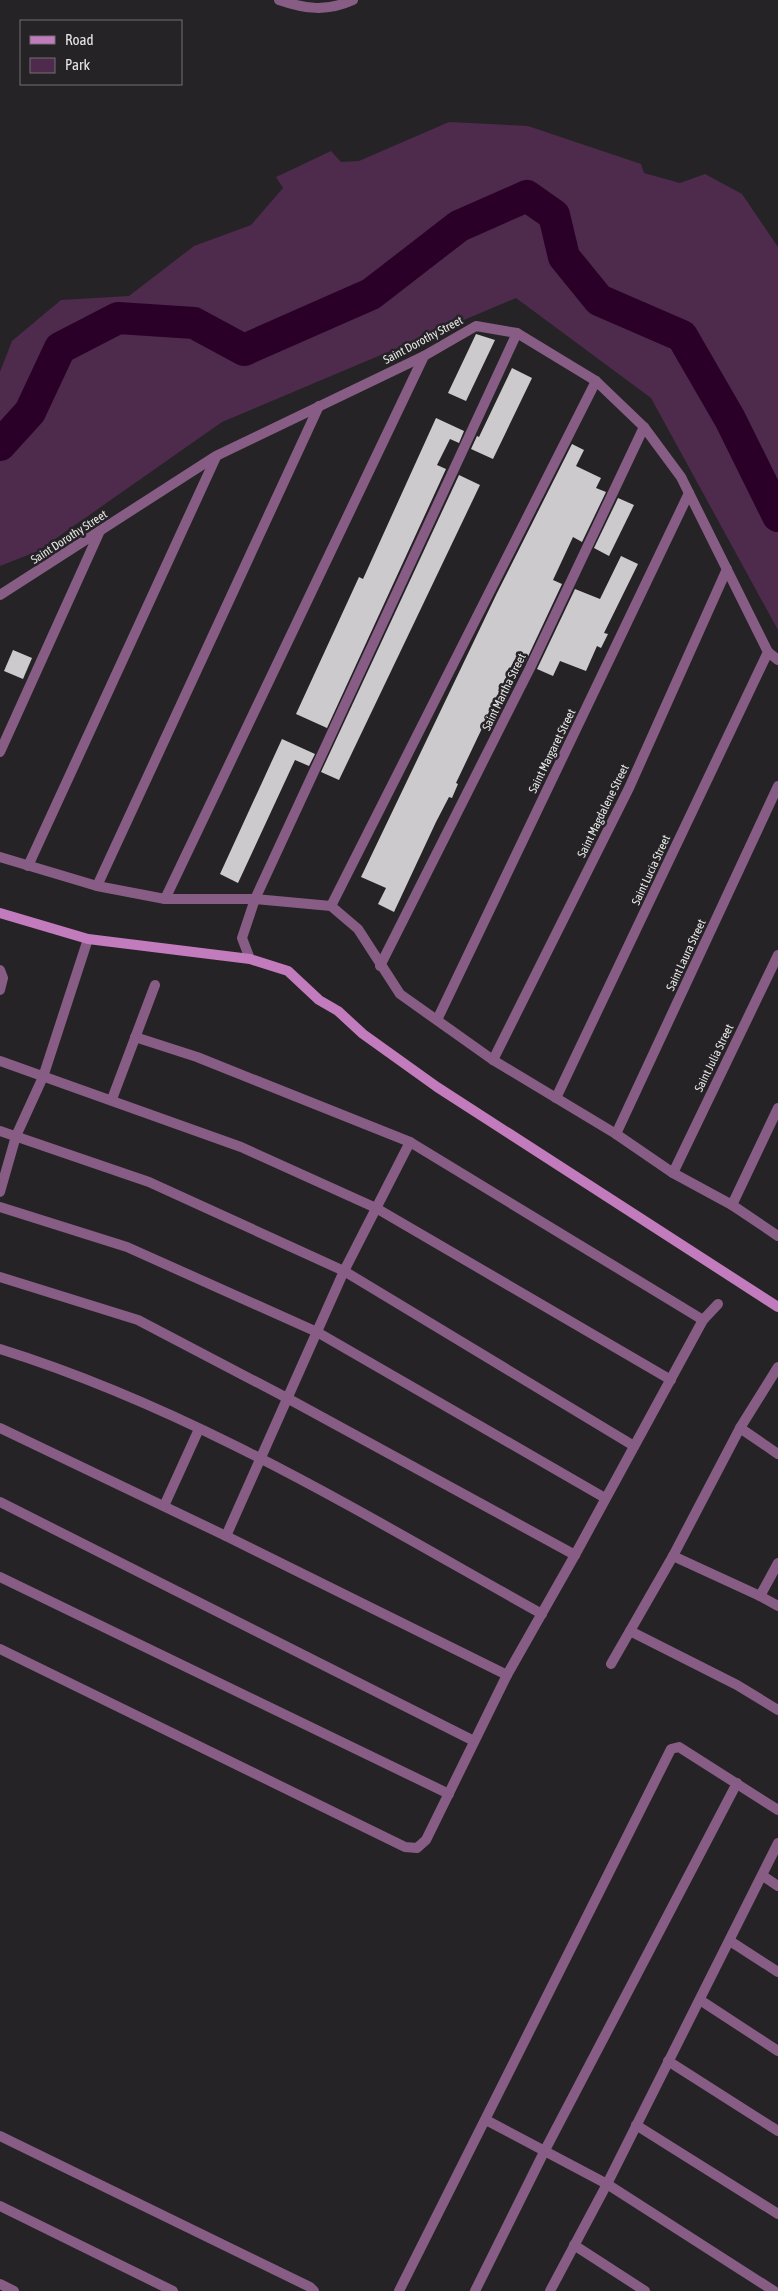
<svg xmlns="http://www.w3.org/2000/svg" width="778" height="2291" font-family="'Asap Condensed',sans-serif">
<style>
.green{fill:#4e2b4c}
.lines{fill:none;stroke-linecap:round;stroke-linejoin:round}
.river{stroke:#2a0029;stroke-width:32}
.building{fill:#cdcacd}
.street{stroke:#885d85;stroke-width:10}
.secondary{stroke:#c27cbd;stroke-width:10}
.labels{text-anchor:middle;dominant-baseline:central;stroke-width:5;stroke-linejoin:round;paint-order:stroke}
.street-label{font-size:12px;fill:#e8e7e8;stroke:#252325}
</style>
<rect width="100%" height="100%" fill="#252325"/>
<polygon class="green" points="449,122 528,126 641,164 644,173 680,183 705,174 742,194 778,247 778,630 651,398 516,298 222,422 38,551 0,566 0,372 12,341 61,300 129,296 194,246 251,225 283,188 276,177 331,151 341,162 359,161"/>
<g class="lines">
<polyline class="river" points="0,445 30,412 60,348 118,318 194,323 244,350 371,294 459,226 527,196 554,215 564,257 599,300 682,336 730,419 778,516"/>
</g>
<g class="building">
<polygon points="476,334 495,340 466,401 448,393"/>
<polygon points="512,368 532,378 493,459 471,449 477,436 479,437"/>
<polygon points="436,418 464,431 459,443 450,439 437,465 446,469 327,728 296,714 359,577 363,579"/>
<polygon points="572,444 584,450 576,466 601,478 596,488 606,492 582,542 573,537 553,580 562,584 525,663 515,659 456,783 458,784 452,798 449,797 436,822 394,912 378,904 386,888 361,877 497,593"/>
<polygon points="459,475 480,485 339,780 321,772"/>
<polygon points="618,498 634,505 609,556 594,548"/>
<polygon points="621,556 638,564 604,633 608,634 601,648 597,646 586,671 560,661 553,676 537,669 575,589 600,599"/>
<polygon points="13,650 32,658 23,679 4,671"/>
<polygon points="282,739 315,754 309,766 295,760 238,883 220,874"/>
</g>
<g class="lines">
<g class="street">
<path d="M279,0C305,9 327,12 353,0"/>
<polyline points="0,595 216,456 424,356 476,326 517,333 596,381 644,427 681,477 768,652 778,660"/>
<polyline points="0,752 99,533"/>
<polyline points="0,857 97,886 165,899 255,899 331,906 358,929 400,994 493,1060 616,1134 673,1173 732,1205 778,1236"/>
<polyline points="28,866 216,457"/>
<polyline points="97,886 319,406"/>
<polyline points="165,899 424,356"/>
<polyline points="331,906 596,381"/>
<polyline points="250,959 242,938 255,899 517,333"/>
<polyline points="380,966 530,668 644,427"/>
<polyline points="0,970 3,978 0,990"/>
<polyline points="437,1020 689,493"/>
<polyline points="135,1037 197,1057 410,1142 703,1320"/>
<polyline points="493,1060 629,788 727,569"/>
<polyline points="0,1061 241,1147 376,1208 671,1380"/>
<polyline points="556,1098 768,652"/>
<polyline points="112,1099 155,985"/>
<polyline points="0,1131 149,1182 344,1271 634,1446"/>
<polyline points="616,1134 778,786"/>
<polyline points="673,1173 778,955"/>
<polyline points="0,1192 16,1136 43,1077 88,939"/>
<polyline points="732,1205 778,1108"/>
<polyline points="0,1207 127,1247 317,1332 605,1498"/>
<polyline points="0,1277 138,1320 287,1398 575,1555"/>
<path d="M0,1349C193,1409 366,1516 542,1614"/>
<polyline points="0,1428 226,1536 507,1675"/>
<polyline points="740,1428 778,1454"/>
<polyline points="0,1502 474,1741"/>
<polyline points="164,1506 199,1429"/>
<polyline points="226,1536 344,1271 410,1142"/>
<polyline points="673,1556 760,1596 778,1606"/>
<polyline points="0,1577 449,1794"/>
<polyline points="760,1596 778,1563"/>
<polyline points="630,1631 737,1685 778,1710"/>
<polyline points="0,1649 405,1847 417,1848 426,1840 507,1675 575,1555 703,1320 718,1304"/>
<polyline points="611,1664 673,1556 740,1428 778,1367"/>
<polyline points="763,1876 778,1886"/>
<polyline points="730,1941 778,1972"/>
<polyline points="700,2000 778,2051"/>
<polyline points="668,2061 778,2131"/>
<polyline points="486,2120 607,2184 774,2291"/>
<polyline points="636,2125 778,2214"/>
<polyline points="0,2136 310,2287 314,2291"/>
<polyline points="0,2206 173,2291"/>
<polyline points="574,2245 645,2291"/>
<polyline points="0,2284 14,2291"/>
<polyline points="399,2291 671,1749 679,1747 778,1810"/>
<polyline points="475,2291 544,2152 737,1783"/>
<polyline points="550,2291 607,2184 778,1843"/>
</g>
<polyline class="secondary" points="0,913 88,939 250,959 288,971 319,1000 338,1011 363,1034 437,1087 778,1307"/>
</g>
<g class="labels">
<g class="street-label">
<text transform="translate(423 340) rotate(-28)">Saint Dorothy Street</text>
<text transform="translate(69 537) rotate(-33)">Saint Dorothy Street</text>
<text transform="translate(504 692) rotate(-64)">Saint Martha Street</text>
<text transform="translate(552 751) rotate(-64)">Saint Margaret Street</text>
<text transform="translate(603 811) rotate(-64)">Saint Magdalene Street</text>
<text transform="translate(651 870) rotate(-65)">Saint Lucia Street</text>
<text transform="translate(686 955) rotate(-65)">Saint Laura Street</text>
<text transform="translate(714 1058) rotate(-64)">Saint Julia Street</text>
</g>
</g>
<rect x="20" y="20" width="162" height="65" fill="#252325" stroke="#737173"/>
<rect x="30" y="36" width="25" height="8" fill="#c27cbd" stroke="#737173"/>
<text x="65" y="45" font-size="15" fill="#e8e7e8">Road</text>
<rect x="30" y="58" width="25" height="15" fill="#4e2b4c" stroke="#737173"/>
<text x="65" y="70" font-size="15" fill="#e8e7e8">Park</text>
</svg>
